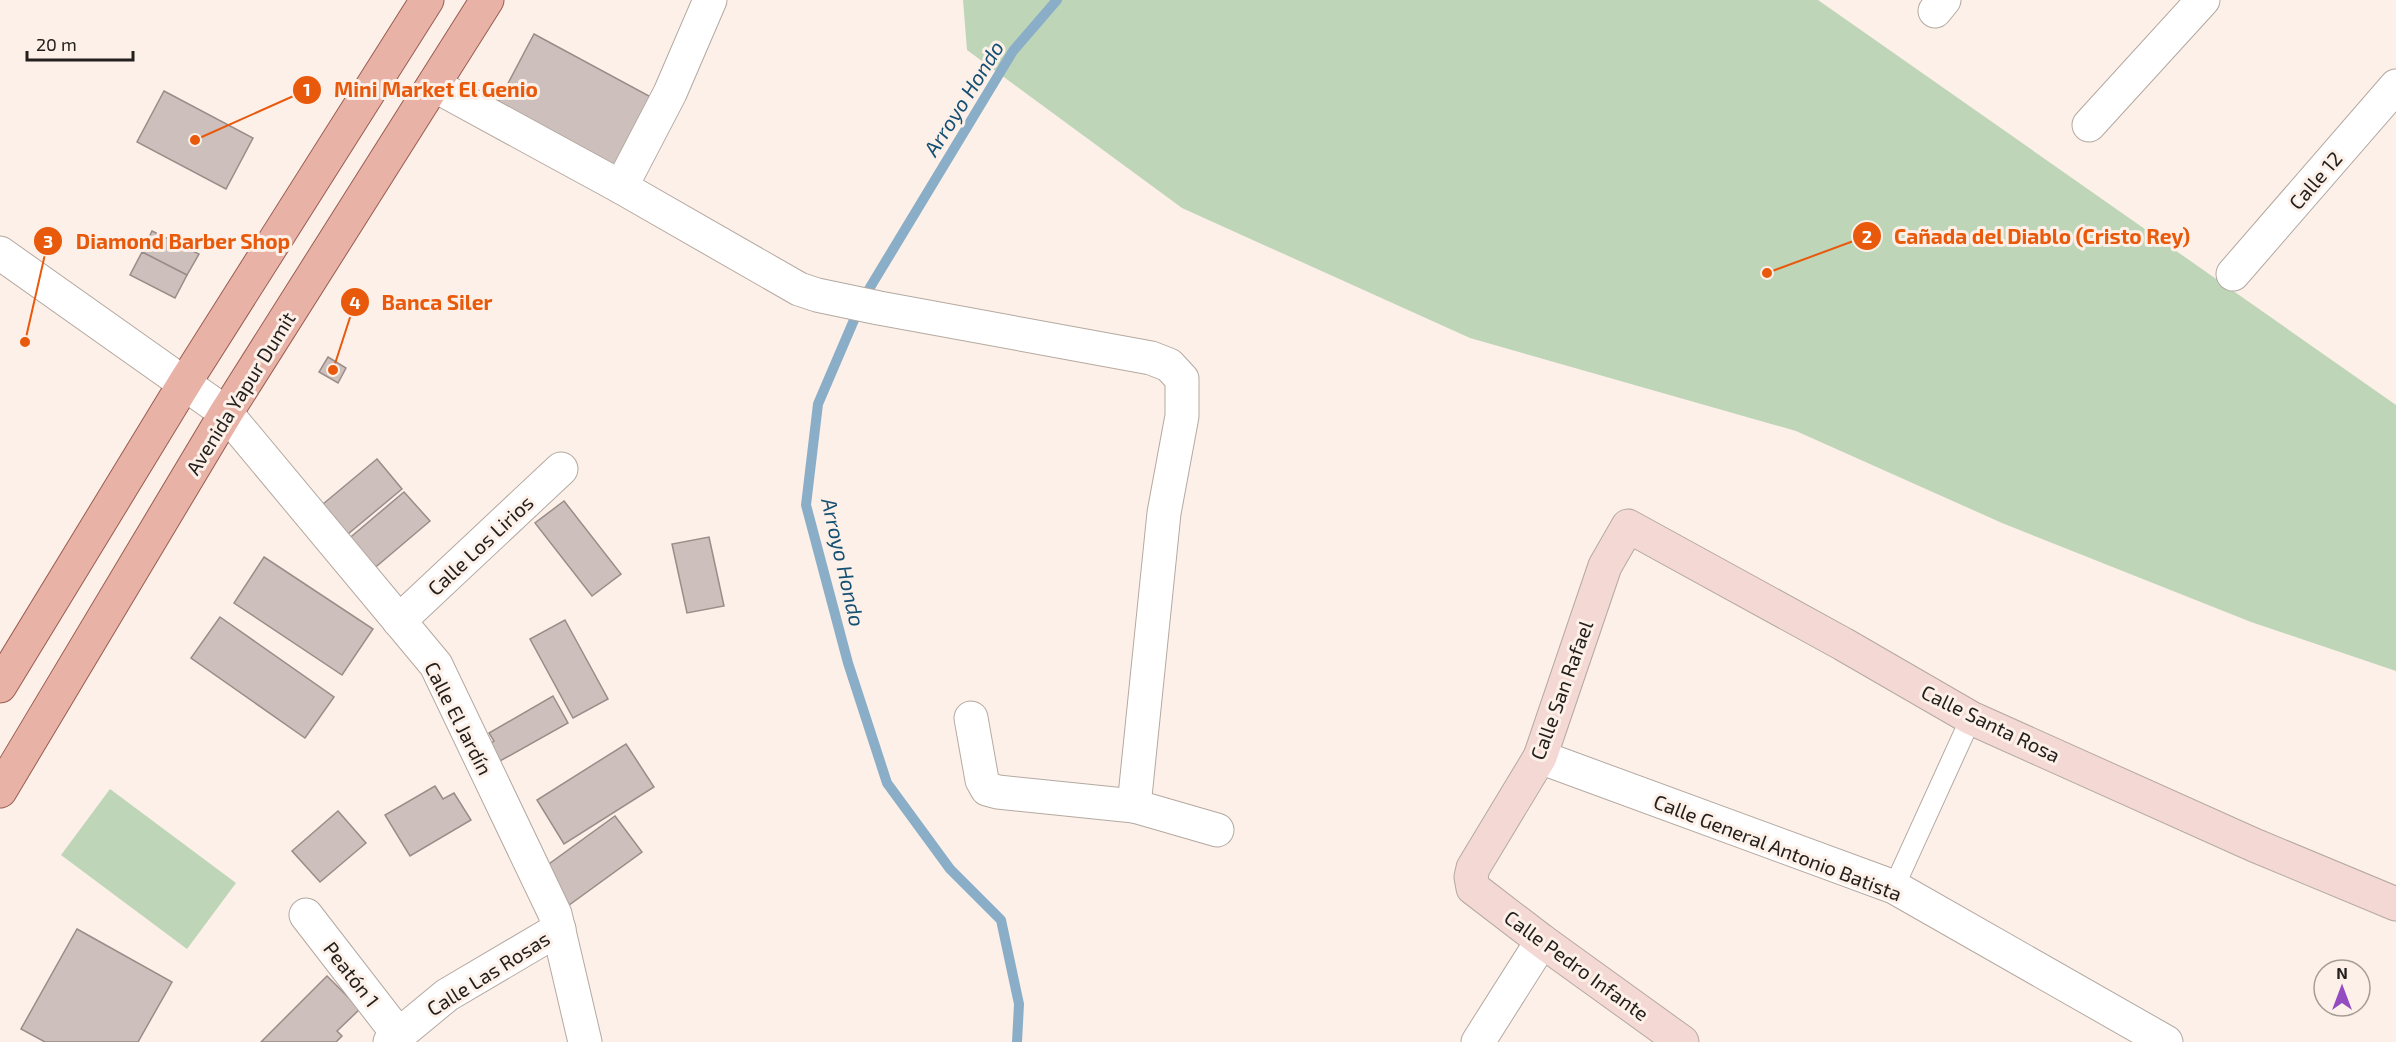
<svg xmlns="http://www.w3.org/2000/svg" width="2396" height="1042" font-family="'Exo 2',sans-serif">
<style>
.green{fill:#bfd5b8}
.lines{fill:none;stroke-linecap:round;stroke-linejoin:round}
.stream{stroke:#8aaec7;stroke-width:10}
.building{fill:#cdbfbc;stroke:#9a8c89;stroke-width:1.5}
.lane-casing{stroke:#b4a9a1;stroke-width:22}
.street-casing{stroke:#b4a9a1;stroke-width:35}
.secondary-casing{stroke:#b4a9a1;stroke-width:35}
.primary-casing{stroke:#9a5d50;stroke-width:35}
.lane{stroke:#fff;stroke-width:20}
.street{stroke:#fff;stroke-width:33}
.secondary{stroke:#f4d8d3;stroke-width:33}
.primary{stroke:#e9b2a7;stroke-width:33}
.labels{text-anchor:middle;dominant-baseline:central;stroke-width:6;stroke-linejoin:round;paint-order:stroke}
.street-label{font-size:20px;fill:#24201d;stroke:#fcf0e8}
.water-label{font-size:21px;font-style:italic;fill:#145073;stroke:#fcf0e8}
.leader{fill:none;stroke:#e8590c;stroke-width:2}
.callout-dot{fill:#e8590c;stroke:#fcf0e8;stroke-width:2}
.mark-label{font-size:18px;text-anchor:middle;font-weight:bold;fill:#fff}
.callout-label{font-size:21px;text-anchor:middle;font-weight:bold;fill:#e8590c;stroke:#fcf0e8;stroke-width:6;stroke-linejoin:round;paint-order:stroke}
</style>
<rect width="100%" height="100%" fill="#fcf0e8"/>
<g class="green">
<polygon points="963,0 1818,0 2396,405 2396,671 2251,622 2002,523 1796,431 1470,338 1182,208 967,50"/>
<polygon points="110,789 236,883 187,949 61,855"/>
</g>
<g class="lines">
<polyline class="stream" points="1017,1042 1019,1004 1001,920 950,869 887,783 848,663 806,505 818,404 863,299 1013,51 1057,0"/>
</g>
<g class="building">
<polygon points="534,34 662,103 621,178 494,110"/>
<polygon points="164,91 253,138 226,189 137,142"/>
<polygon points="152,231 199,254 187,275 142,252"/>
<polygon points="142,252 187,275 175,298 130,275"/>
<polygon points="328,357 346,368 338,383 319,372"/>
<polygon points="377,459 402,489 348,534 323,504"/>
<polygon points="404,492 430,521 371,571 346,541"/>
<polygon points="564,501 621,574 592,596 535,523"/>
<polygon points="709,537 724,606 687,613 672,544"/>
<polygon points="264,557 373,629 342,675 234,603"/>
<polygon points="220,617 334,697 305,738 191,658"/>
<polygon points="565,620 608,699 573,718 530,639"/>
<polygon points="553,696 568,723 500,761 490,744 494,741 489,733"/>
<polygon points="626,744 654,787 564,844 537,800"/>
<polygon points="435,786 443,799 454,793 471,820 410,856 385,815"/>
<polygon points="338,811 366,843 320,882 292,851"/>
<polygon points="615,816 642,852 565,908 538,872"/>
<polygon points="77,929 172,982 138,1042 45,1042 21,1029"/>
<polygon points="327,976 360,1009 337,1031 342,1036 336,1042 261,1042"/>
</g>
<g class="lines">
<g class="lane-casing">
<polyline id="lane" points="1894,887 1971,718"/>
</g>
<g class="street-casing">
<g id="street">
<polyline points="1935,11 1944,0"/>
<polyline points="434,85 621,187 799,289 817,295 879,308 1151,358 1169,365 1182,379 1182,416 1164,513 1134,806 1217,830"/>
<polyline points="2089,125 2203,0"/>
<polyline points="621,187 670,93 710,0"/>
<polyline points="0,253 226,413 436,665 555,914 585,1042"/>
<polyline points="2233,274 2396,86"/>
<polyline points="399,621 561,469"/>
<polyline points="971,718 982,780 987,789 998,792 1134,806"/>
<polyline points="1540,757 1894,887 2166,1042"/>
<polyline points="306,915 398,1034"/>
<polyline points="390,1042 447,995 559,929"/>
<polyline points="1478,1042 1542,941"/>
</g>
</g>
<g class="secondary-casing">
<polyline id="secondary" points="1682,1042 1542,941 1473,888 1471,877 1473,868 1540,757 1605,566 1628,526 1843,644 1971,718 2254,845 2396,904"/>
</g>
<g class="primary-casing">
<g id="primary">
<polyline points="0,686 184,384 427,0"/>
<polyline points="0,791 226,413 487,0"/>
</g>
</g>
<use href="#lane" class="lane"/>
<use href="#street" class="street"/>
<use href="#secondary" class="secondary"/>
<use href="#primary" class="primary"/>
</g>
<g class="labels">
<g class="street-label">
<text transform="translate(2315 180) rotate(-49)">Calle 12</text>
<text transform="translate(240 393) rotate(-58)">Avenida Yapur Dumit</text>
<text transform="translate(480 545) rotate(-43)">Calle Los Lirios</text>
<text transform="translate(1561 690) rotate(-70)">Calle San Rafael</text>
<text transform="translate(459 718) rotate(63)">Calle El Jardín</text>
<text transform="translate(1991 723) rotate(26)">Calle Santa Rosa</text>
<text transform="translate(1778 847) rotate(21)">Calle General Antonio Batista</text>
<text transform="translate(1577 965) rotate(36)">Calle Pedro Infante</text>
<text transform="translate(488 973) rotate(-32)">Calle Las Rosas</text>
<text transform="translate(352 974) rotate(52)">Peatón 1</text>
</g>
<g class="water-label">
<text transform="translate(963 98) rotate(-58)">Arroyo Hondo</text>
<text transform="translate(844 562) rotate(77)">Arroyo Hondo</text>
</g>
</g>
<path class="leader" d="M195 140L307 90M1767 273L1867 236M25 342L48 241M333 370L355 302"/>
<g class="callout-dot">
<circle cx="195" cy="140" r="6"/>
<circle cx="1767" cy="273" r="6"/>
<circle cx="25" cy="342" r="6"/>
<circle cx="333" cy="370" r="6"/>
<circle cx="307" cy="90" r="15"/>
<circle cx="1867" cy="236" r="15"/>
<circle cx="48" cy="241" r="15"/>
<circle cx="355" cy="302" r="15"/>
</g>
<g class="mark-label">
<text x="307" y="96">1</text>
<text x="1867" y="243">2</text>
<text x="48" y="248">3</text>
<text x="355" y="309">4</text>
</g>
<g class="callout-label">
<text x="436" y="97">Mini Market El Genio</text>
<text x="2042" y="244">Cañada del Diablo (Cristo Rey)</text>
<text x="183" y="249">Diamond Barber Shop</text>
<text x="437" y="310">Banca Siler</text>
</g>
<g transform="translate(2342 988)"><circle r="28" fill="#fcf0e8" stroke="#a69d97" stroke-width="1.5"/>
<path d="M0-4.5L10 22L0 15L-10 22Z" fill="#934dc1"/>
<text y="-9" font-size="16" font-weight="bold" text-anchor="middle" fill="#24201d">N</text>
</g>
<path d="M27 51v9h106v-9" fill="none" stroke="#24201d" stroke-width="3"/>
<text x="36" y="51" font-size="18" fill="#24201d" stroke="#fcf0e8" stroke-width="4.5" paint-order="stroke">20 m</text>
</svg>
